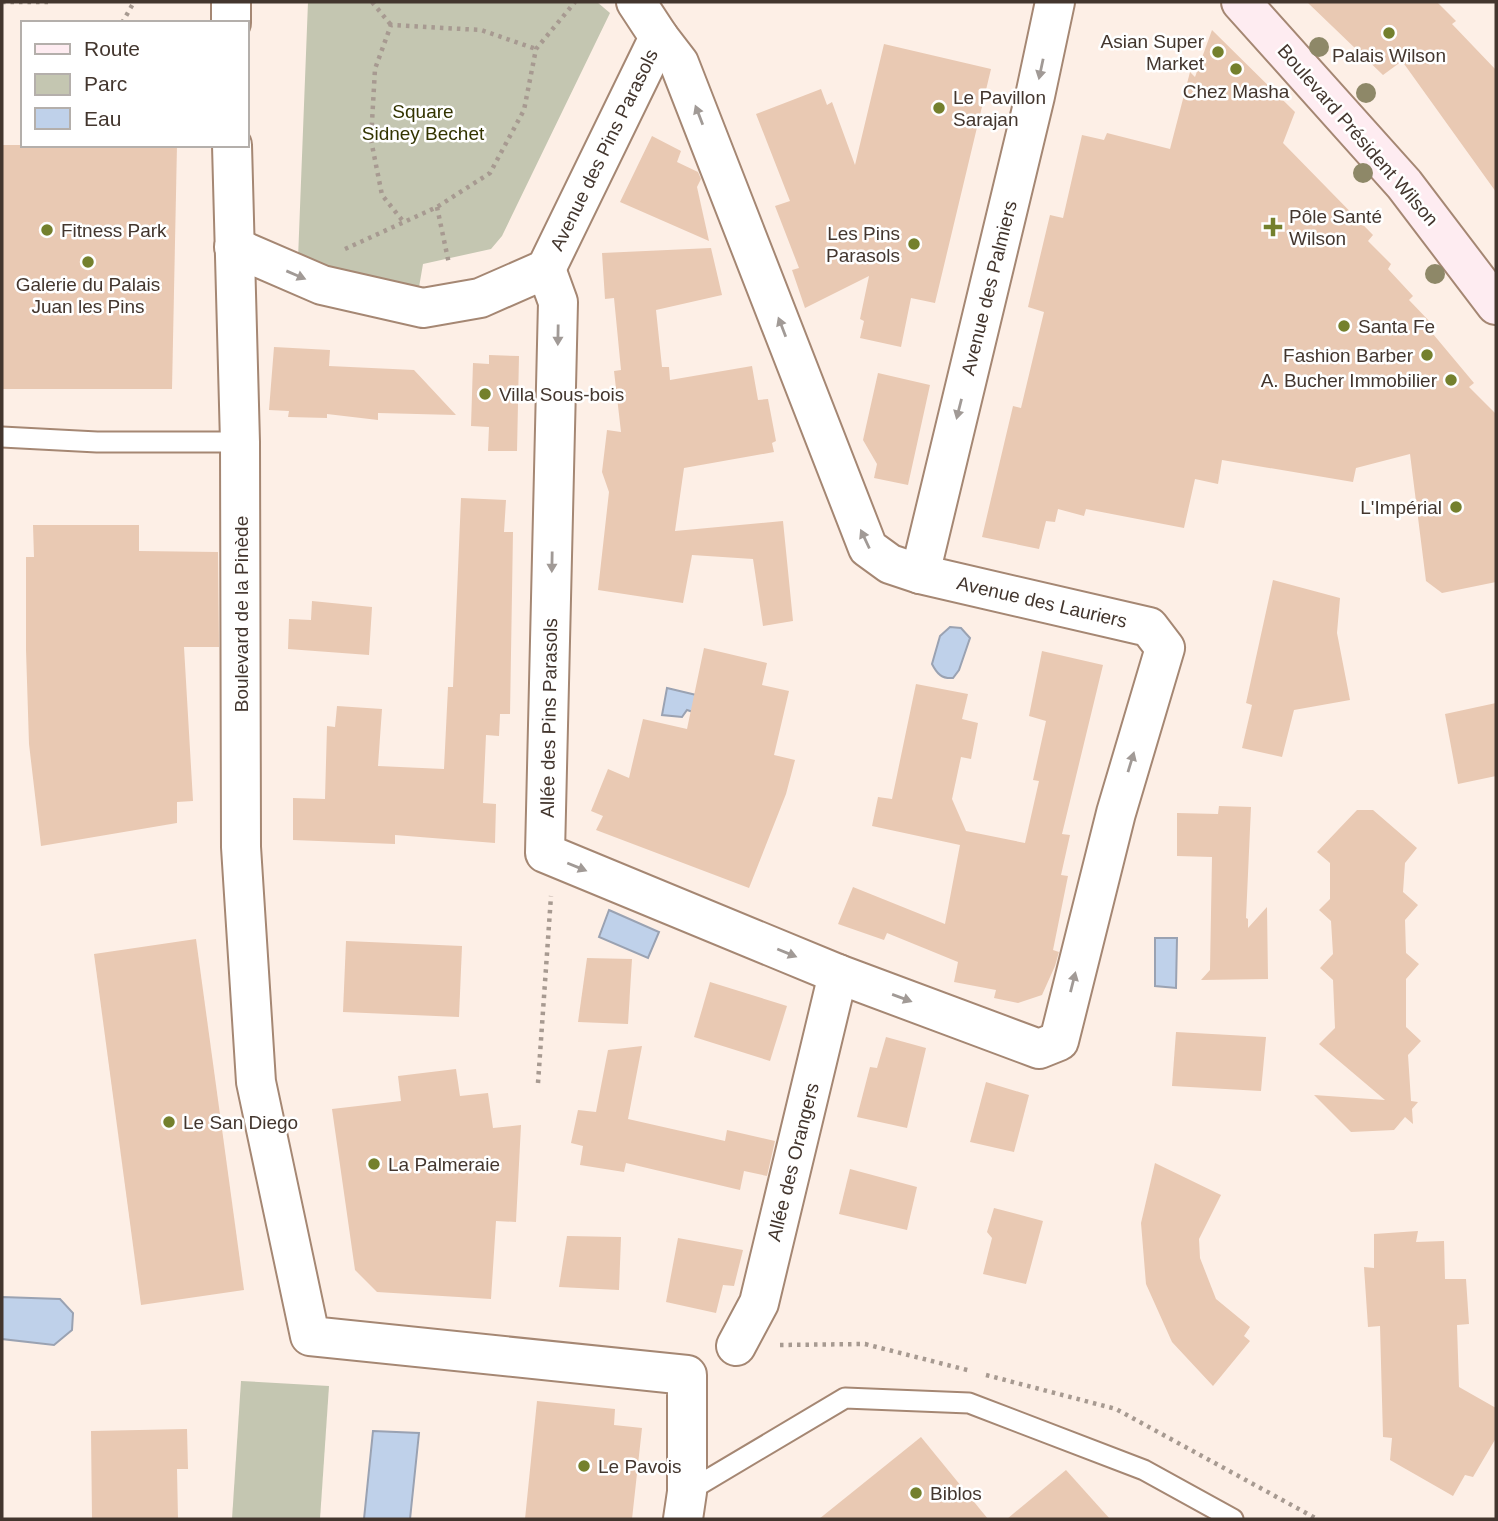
<svg xmlns="http://www.w3.org/2000/svg" width="1498" height="1521" font-family="Helvetica,sans-serif">
<style>
.green{fill:#c4c6b1}
.water{fill:#bfd1ea;stroke:#9aa2b2;stroke-width:2}
.building{fill:#e9c9b3}
.lines{fill:none;stroke-linecap:round;stroke-linejoin:round}
.lane-casing{stroke:#a58773;stroke-width:23}
.street-casing{stroke:#a58773;stroke-width:42}
.secondary-casing{stroke:#a58773;stroke-width:42}
.path{stroke:#a79a91;stroke-width:4.5;stroke-dasharray:3.5 5;stroke-linecap:butt}
.lane{stroke:#fff;stroke-width:19}
.street{stroke:#fff;stroke-width:38}
.secondary{stroke:#feecf1;stroke-width:38}
.tree{fill:#8e8868}
.oneway{fill:#a19a96}
.poi-dot{fill:#74802d;stroke:#fff;stroke-width:2.5}
.labels{text-anchor:middle;dominant-baseline:central;stroke-width:5;stroke-linejoin:round;paint-order:stroke}
.poi-label{font-size:19px;fill:#43362e;stroke:#fff;text-anchor:start}
.park-label{font-size:19px;fill:#333400;stroke:#fff}
.street-label{font-size:19px;fill:#43362e;stroke:#fff}
</style>
<rect width="100%" height="100%" fill="#fdefe6"/>
<g class="green">
<polygon points="308,2 597,2 610,13 502,236 491,249 423,264 418,293 298,259"/>
<polygon points="241,1381 329,1386 320,1519 232,1519"/>
</g>
<g class="water">
<path d="M950,627L961,628L970,638L959,670L953,678C942,679 937,674 932,664L940,636Z"/>
<polygon points="667,688 709,698 705,716 687,710 682,717 662,715"/>
<polygon points="609,910 659,932 648,958 599,937"/>
<polygon points="1155,938 1177,938 1176,988 1155,986"/>
<polygon points="2,1297 60,1299 73,1313 72,1330 54,1345 2,1339"/>
<polygon points="373,1431 419,1433 410,1519 364,1519"/>
</g>
<g class="building">
<polygon points="1307,2 1437,2 1456,21 1452,24 1496,70 1496,192 1402,61 1383,75"/>
<polygon points="1212,30 1295,112 1283,143 1373,235 1368,241 1391,264 1388,269 1413,296 1409,300 1432,324 1428,328 1474,383 1469,387 1496,414 1496,582 1442,593 1426,581 1410,454 1356,468 1353,482 1222,460 1218,484 1195,479 1184,528 1086,509 1084,516 1058,509 1055,522 1046,521 1039,549 982,537 1013,406 1021,408 1044,312 1028,307 1050,215 1063,218 1082,135 1104,140 1107,133 1170,149 1190,72 1195,77"/>
<polygon points="884,44 991,69 935,303 911,298 901,347 860,338 864,321 860,319 869,276 805,308 792,270 799,268 775,206 790,201 756,114 821,89 827,105 832,102 855,165"/>
<polygon points="652,136 681,151 677,162 698,172 701,179 697,187 709,241 620,202"/>
<polygon points="2,145 177,145 172,389 2,389"/>
<polygon points="711,248 722,295 656,310 662,367 669,367 670,380 752,366 758,400 768,399 776,441 772,443 774,452 684,468 675,531 783,521 793,621 763,626 753,559 692,555 683,603 598,590 609,492 602,472 607,430 621,432 614,371 621,370 614,298 605,299 602,253"/>
<polygon points="274,347 330,350 329,366 414,370 456,415 378,413 378,420 327,414 327,418 288,417 289,411 269,410"/>
<polygon points="489,355 519,356 517,451 488,451 489,427 471,426 473,363 489,364"/>
<polygon points="878,373 930,385 908,485 874,478 877,464 863,440"/>
<polygon points="461,498 506,500 504,532 513,532 510,714 500,714 499,736 486,735 483,803 496,804 495,843 395,835 395,844 293,840 293,798 325,799 327,726 335,727 337,706 382,709 378,766 444,769 448,687 453,687"/>
<polygon points="33,525 139,525 139,551 218,552 219,647 184,647 193,801 177,802 177,823 41,846 29,744 26,650 26,557 34,557"/>
<polygon points="1273,580 1340,598 1337,633 1350,700 1294,710 1282,757 1242,748 1252,705 1246,703"/>
<polygon points="312,601 372,607 369,655 288,649 289,619 311,620"/>
<polygon points="704,648 767,663 762,685 789,691 774,755 795,760 786,794 749,888 596,830 603,816 591,811 608,769 629,778 643,719 687,729"/>
<polygon points="1042,651 1103,665 1062,834 1070,835 1061,875 1068,876 1053,950 1059,952 1055,966 1042,995 1018,1003 994,998 996,990 954,982 958,962 887,933 884,940 838,924 853,887 945,924 960,845 872,826 878,797 892,799 916,684 968,694 962,719 978,723 971,759 961,757 952,799 966,831 1025,843 1039,781 1033,780 1046,721 1029,716"/>
<polygon points="1496,703 1496,776 1458,784 1445,714"/>
<polygon points="1219,806 1251,807 1246,918 1248,919 1248,928 1267,907 1268,979 1201,980 1210,970 1212,857 1177,856 1177,813 1218,814"/>
<polygon points="1357,810 1373,810 1417,848 1405,863 1403,892 1418,905 1405,920 1406,953 1419,964 1406,979 1406,1027 1421,1041 1408,1055 1411,1101 1418,1102 1412,1109 1413,1124 1405,1117 1394,1130 1351,1132 1314,1095 1385,1100 1319,1044 1335,1028 1333,980 1320,968 1333,954 1331,921 1319,910 1330,899 1330,863 1317,852"/>
<polygon points="196,939 244,1290 141,1305 94,954"/>
<polygon points="346,941 462,946 459,1017 343,1012"/>
<polygon points="587,958 632,959 628,1024 578,1022"/>
<polygon points="710,982 787,1006 770,1061 694,1037"/>
<polygon points="1176,1032 1266,1037 1261,1091 1172,1086"/>
<polygon points="886,1037 926,1048 907,1128 857,1117 870,1067 877,1068"/>
<polygon points="642,1046 628,1119 725,1141 727,1130 775,1141 767,1176 744,1171 740,1190 626,1163 624,1172 580,1165 583,1146 571,1143 578,1110 596,1112 608,1050"/>
<polygon points="456,1069 460,1096 488,1093 493,1128 521,1125 516,1222 496,1221 491,1299 377,1292 355,1270 332,1109 401,1101 398,1076"/>
<polygon points="986,1082 1029,1095 1014,1152 970,1142"/>
<polygon points="1155,1163 1221,1195 1199,1239 1200,1258 1216,1299 1250,1327 1244,1336 1250,1341 1213,1386 1172,1342 1146,1284 1141,1223"/>
<polygon points="850,1169 917,1187 907,1230 839,1214"/>
<polygon points="994,1208 1043,1221 1026,1284 983,1274 992,1238 987,1232"/>
<polygon points="1418,1231 1416,1242 1444,1241 1445,1279 1466,1279 1469,1324 1457,1325 1459,1387 1496,1408 1496,1438 1473,1477 1465,1475 1453,1496 1390,1460 1392,1438 1383,1437 1380,1326 1368,1327 1364,1267 1374,1268 1374,1234"/>
<polygon points="567,1236 621,1237 619,1290 559,1287"/>
<polygon points="678,1238 743,1250 734,1286 723,1285 716,1313 666,1302"/>
<polygon points="537,1401 615,1409 614,1425 642,1428 632,1519 525,1519"/>
<polygon points="187,1429 188,1469 177,1469 178,1519 92,1519 91,1431"/>
<polygon points="921,1437 988,1519 819,1519"/>
<polygon points="1066,1470 1110,1519 1007,1519"/>
</g>
<g class="lines">
<g class="lane-casing">
<g id="lane">
<polyline points="2,437 97,442 240,442"/>
<polyline points="687,1492 845,1398 969,1403 1144,1470 1233,1519"/>
</g>
</g>
<g class="street-casing">
<g id="street">
<polyline points="231,2 231,23"/>
<polyline points="232,145 240,442 241,847 256,1082 310,1336 687,1375 687,1492 683,1519"/>
<polyline points="234,247 322,285 423,308 480,298 546,269 659,37 636,2"/>
<polyline points="546,269 558,302 545,853 838,974 1039,1049 1059,1041 1116,813 1165,648 1149,627 920,574 890,564 868,548 679,63 659,37"/>
<polyline points="920,574 1035,96 1055,2"/>
<polyline points="736,1346 759,1303 838,974"/>
</g>
</g>
<g class="secondary-casing">
<polyline id="secondary" points="1241,2 1404,184 1496,305"/>
</g>
<g class="path">
<polyline points="2,2 49,2"/>
<polyline points="372,2 391,25"/>
<polyline points="122,23 134,2"/>
<polyline points="437,207 449,264"/>
<polyline points="402,220 382,195 371,140 375,69 391,25 481,30 536,49"/>
<polyline points="345,249 437,207 490,173 524,110 536,49 575,2"/>
<polyline points="538,1083 551,896"/>
<polyline points="780,1345 865,1344 971,1371"/>
<polyline points="986,1375 1116,1409 1317,1519"/>
</g>
<use href="#lane" class="lane"/>
<use href="#street" class="street"/>
<use href="#secondary" class="secondary"/>
</g>
<g class="tree">
<circle cx="1319" cy="47" r="10"/>
<circle cx="1366" cy="93" r="10"/>
<circle cx="1363" cy="173" r="10"/>
<circle cx="1435" cy="274" r="10"/>
</g>
<defs><path id="oneway-solid" d="M-6-.8H1V-3.2L6.5 0L1 3.2V.8H-6Z" transform="scale(1.75)"/></defs>
<g class="oneway">
<use href="#oneway-solid" transform="translate(1041 69) rotate(102)"/>
<use href="#oneway-solid" transform="translate(699 115) rotate(-111)"/>
<use href="#oneway-solid" transform="translate(296 275) rotate(23)"/>
<use href="#oneway-solid" transform="translate(782 327) rotate(-111)"/>
<use href="#oneway-solid" transform="translate(558 335) rotate(91)"/>
<use href="#oneway-solid" transform="translate(959 409) rotate(104)"/>
<use href="#oneway-solid" transform="translate(865 539) rotate(-115)"/>
<use href="#oneway-solid" transform="translate(552 562) rotate(91)"/>
<use href="#oneway-solid" transform="translate(1131 762) rotate(-73)"/>
<use href="#oneway-solid" transform="translate(577 867) rotate(22)"/>
<use href="#oneway-solid" transform="translate(787 953) rotate(22)"/>
<use href="#oneway-solid" transform="translate(1073 982) rotate(-76)"/>
<use href="#oneway-solid" transform="translate(902 998) rotate(20)"/>
</g>
<g class="poi-dot">
<circle cx="1389" cy="33" r="7"/>
<circle cx="1218" cy="52" r="7"/>
<circle cx="1236" cy="69" r="7"/>
<circle cx="939" cy="108" r="7"/>
<path d="M1269.5 216.5h7v7h7v7h-7v7h-7v-7h-7v-7h7z"/>
<circle cx="47" cy="230" r="7"/>
<circle cx="914" cy="244" r="7"/>
<circle cx="88" cy="262" r="7"/>
<circle cx="1344" cy="326" r="7"/>
<circle cx="1427" cy="355" r="7"/>
<circle cx="1451" cy="380" r="7"/>
<circle cx="485" cy="394" r="7"/>
<circle cx="1456" cy="507" r="7"/>
<circle cx="169" cy="1122" r="7"/>
<circle cx="374" cy="1164" r="7"/>
<circle cx="584" cy="1466" r="7"/>
<circle cx="916" cy="1493" r="7"/>
</g>
<g class="labels">
<g class="poi-label">
<text x="1204" y="41" text-anchor="end">Asian Super<tspan x="1204" dy="22">Market</tspan></text>
<text x="1389" y="55" text-anchor="middle">Palais Wilson</text>
<text x="1236" y="91" text-anchor="middle">Chez Masha</text>
<text x="953" y="97">Le Pavillon<tspan x="953" dy="22">Sarajan</tspan></text>
<text x="1289" y="216">Pôle Santé<tspan x="1289" dy="22">Wilson</tspan></text>
<text x="61" y="230">Fitness Park</text>
<text x="900" y="233" text-anchor="end">Les Pins<tspan x="900" dy="22">Parasols</tspan></text>
<text x="88" y="284" text-anchor="middle">Galerie du Palais<tspan x="88" dy="22">Juan les Pins</tspan></text>
<text x="1358" y="326">Santa Fe</text>
<text x="1413" y="355" text-anchor="end">Fashion Barber</text>
<text x="1437" y="380" text-anchor="end">A. Bucher Immobilier</text>
<text x="499" y="394">Villa Sous-bois</text>
<text x="1442" y="507" text-anchor="end">L'Impérial</text>
<text x="183" y="1122">Le San Diego</text>
<text x="388" y="1164">La Palmeraie</text>
<text x="598" y="1466">Le Pavois</text>
<text x="930" y="1493">Biblos</text>
</g>
<g class="park-label">
<text x="423" y="111">Square<tspan x="423" dy="22">Sidney Bechet</tspan></text>
</g>
<g class="street-label">
<text transform="translate(1358 135) rotate(49)">Boulevard Président Wilson</text>
<text transform="translate(604 150) rotate(-64)">Avenue des Pins Parasols</text>
<text transform="translate(989 288) rotate(-76)">Avenue des Palmiers</text>
<text transform="translate(1042 602) rotate(13)">Avenue des Lauriers</text>
<text transform="translate(241 614) rotate(-90)">Boulevard de la Pinède</text>
<text transform="translate(549 718) rotate(-89)">Allée des Pins Parasols</text>
<text transform="translate(793 1162) rotate(-76)">Allée des Orangers</text>
</g>
</g>
<rect width="1498" height="1521" fill="none" stroke="#43362e" stroke-width="7"/>
<rect x="21" y="21" width="228" height="126" fill="#ffffff" stroke="#b4afab" stroke-width="2"/>
<rect x="35" y="44" width="35" height="10" fill="#feecf1" stroke="#b4afab" stroke-width="2"/>
<text x="84" y="56" font-size="21" fill="#43362e">Route</text>
<rect x="35" y="74" width="35" height="21" fill="#c4c6b1" stroke="#b4afab" stroke-width="2"/>
<text x="84" y="91" font-size="21" fill="#43362e">Parc</text>
<rect x="35" y="108" width="35" height="21" fill="#bfd1ea" stroke="#b4afab" stroke-width="2"/>
<text x="84" y="126" font-size="21" fill="#43362e">Eau</text>
</svg>
